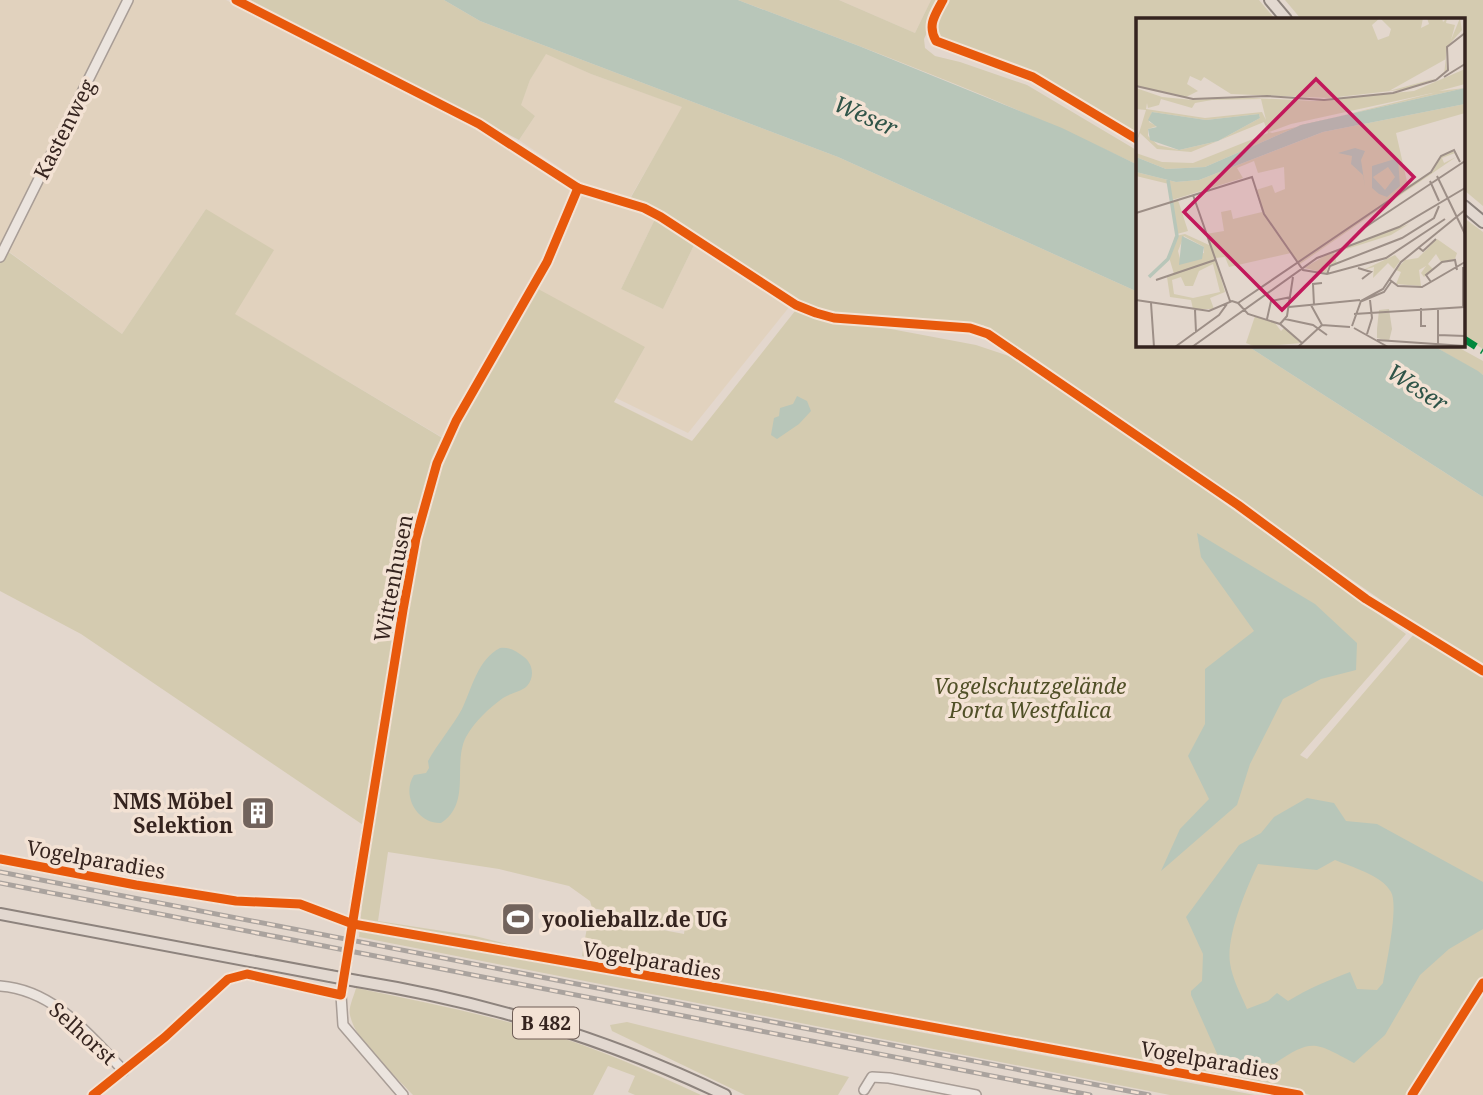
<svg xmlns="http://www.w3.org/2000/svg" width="1483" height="1095" font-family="'Noto Serif',serif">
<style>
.farmland{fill:#e1d2be}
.green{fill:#d4cbb0}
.water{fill:#b8c6b9;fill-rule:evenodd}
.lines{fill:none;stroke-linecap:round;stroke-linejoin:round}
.minor-casing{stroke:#a89d96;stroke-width:12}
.major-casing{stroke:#8d837d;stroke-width:14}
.minor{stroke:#ebe4de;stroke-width:9}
.major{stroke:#e2d8d0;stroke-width:10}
.rail-casing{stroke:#aaa39e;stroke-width:5}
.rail{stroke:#f3e2d4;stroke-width:2.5;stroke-dasharray:8;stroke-linecap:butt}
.major-bridge-casing{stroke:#8d837d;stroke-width:14;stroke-linecap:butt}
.major-bridge{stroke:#e2d8d0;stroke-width:10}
.quiet{stroke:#00873e;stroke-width:7;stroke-dasharray:14 7;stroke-linecap:butt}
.cycleway-casing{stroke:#f3e2d4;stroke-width:13}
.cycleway{stroke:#e8590c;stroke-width:9}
.labels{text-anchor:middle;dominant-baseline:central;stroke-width:7;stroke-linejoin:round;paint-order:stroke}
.shield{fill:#f3e2d4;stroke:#6e5d55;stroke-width:2}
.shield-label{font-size:19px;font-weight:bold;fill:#35241f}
.street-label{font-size:21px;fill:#35241f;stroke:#f3e2d4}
.park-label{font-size:21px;font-style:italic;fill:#505027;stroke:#f3e2d4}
.poi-label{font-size:21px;font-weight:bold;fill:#35241f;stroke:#f3e2d4;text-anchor:end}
.water-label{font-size:23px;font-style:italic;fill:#2f5448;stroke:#f3e2d4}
.inset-river{fill:none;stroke:#b8c6b9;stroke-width:3.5}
.inset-road{fill:none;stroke:#9d8f87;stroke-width:2}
.view{fill:#c2185b;fill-opacity:0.15;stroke:#c2185b;stroke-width:3.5}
.inset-edge{fill:none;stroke:#35241f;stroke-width:3.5}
</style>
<rect width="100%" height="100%" fill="#e3d7cd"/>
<g class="farmland">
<polygon points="0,0 226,0 461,120 516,150 569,185 572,176 519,140 535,116 520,106 530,80 546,53 591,74 683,107 627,203 655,219 621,289 663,309 695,243 790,306 688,433 616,398 645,347 445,439 234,314 206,209 122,334 4,248 0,254"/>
<polygon points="839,0 931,0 915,33"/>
<polygon points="1483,983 1483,1095 1410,1095"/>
</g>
<g class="green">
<polygon points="250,0 444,0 480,21 838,157 1138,292 1138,345 1246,345 1483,497 1483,983 1410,1095 1310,1095 582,956 589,916 684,934 685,926 592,908 590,901 569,886 499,869 388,852 378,921 475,936 684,988 1255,1095 1170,1095 359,937 369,829 81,634 0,591 0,254 3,248 122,334 206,209 274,250 235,314 444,439 529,284 645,347 614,402 692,441 795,311 976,345 1027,362 1406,634 1300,755 1307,759 1420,627 983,325 829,315 804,304 663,212 630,199 682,107 591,74 546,54 530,80 521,105 535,116 519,140"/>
<path d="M738,0H839L915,33L931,0H942L924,39L925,48L935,56L960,62L1027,85L1138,151V165C1009,102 873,51 738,0Z"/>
<path d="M947,0H1259L1275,19H1138V137L1035,75L1010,64L939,40C930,25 939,15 947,0Z"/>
<polygon points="1285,0 1483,0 1483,206 1464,190 1464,19 1301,19"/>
<polygon points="1464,218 1483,232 1483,349 1464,337"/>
<polygon points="655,219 695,243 663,309 621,289"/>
<polygon points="1432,345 1454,345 1483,361 1483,375"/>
<path d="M356,988C418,1001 481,1013 543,1032C597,1048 649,1071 701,1095H635L628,1092L635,1076L608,1066L593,1095H413C395,1075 355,1042 350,1015C348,1008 354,996 356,988Z"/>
<polygon points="627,1022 849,1077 838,1095 745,1095 612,1031 610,1025"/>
</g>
<g class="water">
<polygon points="444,0 738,0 859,46 1062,128 1138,165 1138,292 838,157 480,21"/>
<polygon points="1246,345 1432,345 1478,371 1483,375 1483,497"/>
<polygon points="797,396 807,401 811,411 799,424 777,439 771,435 774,418 779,416 780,408 793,404"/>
<polygon points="1197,533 1315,604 1357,643 1356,670 1321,679 1283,699 1250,764 1237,805 1161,871 1180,829 1209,799 1188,756 1205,724 1205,669 1254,631 1201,557"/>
<path d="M500,648C510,647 516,651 524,657C533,664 535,677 527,686C521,692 510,693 503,698C489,708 474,722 466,737C452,764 472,803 441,823C417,824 401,795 414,775L426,773L429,768L428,761C438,743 452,727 462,709C472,688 478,659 500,648Z"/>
<path d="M1307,798L1334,803L1346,821L1377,824L1483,882V929L1449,949L1420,975L1385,1035L1354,1063C1314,1042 1313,1038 1274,1064L1219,1058L1191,995V991L1202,981L1203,954L1186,917L1239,845L1261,833L1274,817ZM1335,860C1351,867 1382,875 1391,892C1399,906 1386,965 1383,983L1377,990L1357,989L1350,972C1327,981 1309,988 1288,1001L1277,993L1268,1001L1247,1009C1241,995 1232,978 1230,963C1226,936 1246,889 1258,864L1317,870Z"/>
</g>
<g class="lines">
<g class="minor-casing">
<g id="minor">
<polyline points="236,0 479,124 578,188 547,262 456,421 437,463 416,538 403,610 341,995 343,1025 403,1095"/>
<polyline points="0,257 128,0"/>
<polyline points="0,859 136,885 236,901 300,904 353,924 764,996 1299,1095"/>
<path d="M0,986C55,990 89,1035 124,1071"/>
<polyline points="864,1090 872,1077 889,1078 976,1095"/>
<polyline points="93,1095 165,1037 228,979 247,974 341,995"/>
</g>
</g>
<g class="major-casing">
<g id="major">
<polyline points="1270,0 1286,19"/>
<polyline points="1464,206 1483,222"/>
<polyline points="0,914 330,976"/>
<path d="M357,981C487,1002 606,1038 725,1095"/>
</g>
</g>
<use href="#minor" class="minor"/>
<use href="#major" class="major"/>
<g class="rail-casing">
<g id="rail">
<polyline points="0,872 1149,1095"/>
<polyline points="0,883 1090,1095"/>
</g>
</g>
<use href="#rail" class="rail"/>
<g class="major-bridge-casing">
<polyline id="major-bridge" points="330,976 357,981"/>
</g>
<use href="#major-bridge" class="major-bridge"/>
<polyline class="quiet" points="1464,339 1483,351"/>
<g class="cycleway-casing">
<g id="cycleway">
<polyline points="236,0 479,124 578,188 644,208 661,217 796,305 816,313 834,318 970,328 988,334 1238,505 1366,599 1483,671"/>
<path d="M943,0C935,15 927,25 936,41L1033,77L1138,140"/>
<polyline points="0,859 136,885 236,901 300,904 353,924 764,996 1299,1095"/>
<polyline points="93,1095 165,1037 228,979 247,974 341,995 403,610 416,538 437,463 456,421 547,262 578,188"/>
<polyline points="1412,1095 1483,983"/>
</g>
</g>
<use href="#cycleway" class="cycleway"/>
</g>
<defs>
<g id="building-square" transform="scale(1.75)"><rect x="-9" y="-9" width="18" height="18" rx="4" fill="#72635c" stroke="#f3e2d4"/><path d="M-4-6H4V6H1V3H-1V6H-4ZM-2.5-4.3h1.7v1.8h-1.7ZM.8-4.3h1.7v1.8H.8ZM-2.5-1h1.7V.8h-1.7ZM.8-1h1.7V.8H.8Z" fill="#fff"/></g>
<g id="stadium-square" transform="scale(1.75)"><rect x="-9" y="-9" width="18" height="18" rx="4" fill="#72635c" stroke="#f3e2d4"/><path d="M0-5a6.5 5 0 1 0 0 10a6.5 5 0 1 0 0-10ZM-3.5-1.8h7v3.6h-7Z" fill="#fff"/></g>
</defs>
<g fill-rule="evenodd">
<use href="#building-square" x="258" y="813"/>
<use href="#stadium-square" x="518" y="919"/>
</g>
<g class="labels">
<rect class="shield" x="513" y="1007.5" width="66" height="31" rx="5"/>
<g class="shield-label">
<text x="546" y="1023">B 482</text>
</g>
<g class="street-label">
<text transform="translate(64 129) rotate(-63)">Kastenweg</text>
<text transform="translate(393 578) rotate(-79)">Wittenhusen</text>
<text transform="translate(96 859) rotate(10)">Vogelparadies</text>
<text transform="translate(652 960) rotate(10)">Vogelparadies</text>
<text transform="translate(83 1033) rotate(42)">Selhorst</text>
<text transform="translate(1210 1060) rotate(10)">Vogelparadies</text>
</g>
<g class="park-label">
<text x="1030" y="686">Vogelschutzgelände<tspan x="1030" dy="24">Porta Westfalica</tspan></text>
</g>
<g class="poi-label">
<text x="233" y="801">NMS Möbel<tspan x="233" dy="24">Selektion</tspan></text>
<text x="542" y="919" text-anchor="start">yoolieballz.de UG</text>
</g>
<g class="water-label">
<text transform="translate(866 115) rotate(24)">Weser</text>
<text transform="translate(1418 387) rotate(33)">Weser</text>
</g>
</g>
<g transform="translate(1136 18)">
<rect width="329" height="329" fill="#e3d7cd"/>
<path d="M0,0H287L285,10L293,6L291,0H306L307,4L311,0L310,5L319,7L315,22L324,0L326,12L311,29L308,57L272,71L193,80L95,76L68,59L65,63L54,58L51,66L62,73L50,79L0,68ZM244,0L255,11L253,18L242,22L236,7ZM310,41L311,52L301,60L253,73ZM329,51V66L303,73L329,70L165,107L69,149L30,151L0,139V135L26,144L57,145L132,115L128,104L55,134L21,131L4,115L0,125L10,92L0,91V70L26,79L57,82L98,79L178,83L278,73ZM301,74L136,115L133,114L155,106ZM25,81L56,90L59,85L76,82L125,81L130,102L126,94L69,100L10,91L11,85L12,90L23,87ZM16,94L70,102L123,96L124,100L82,123L43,132L22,127L12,118V111L21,108L13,104ZM329,86V95L260,115L272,168L297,153L305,139L316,133L319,135L306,140L308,145L320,139L164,246L155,235L93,249L89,239L79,240L89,274L74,280L78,291H57L55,282L34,279L31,259L38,256L33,239L39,218L49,216L73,227L70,216L88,213L85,194L95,192L97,201L126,194L120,172L136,167L139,175L149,171L148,149L122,155L118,143L101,150L107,160L36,182L33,166L0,158V154L40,164L63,162L187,114ZM48,218L68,229V235L44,241L42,233ZM77,246L84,274L57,280L38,276L36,262L45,259L49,268H57L63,253ZM42,182L52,213L41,216L36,185ZM273,206L255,217L198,235L201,246L192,249L190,255L168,250L197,233ZM301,221L321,235L319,241L305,244L300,236L292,246L297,251L288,259L285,255L290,248L283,252L285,268L260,266L265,254L260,252L269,242L282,240ZM259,237L264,243L258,251L252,245L237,260L238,249L227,252ZM119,298L139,305L145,313L148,310L165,325L120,329L110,325Z" fill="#d4cbb0" fill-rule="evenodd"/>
<path d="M253,291L256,311L253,323L241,320V311L243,292Z" fill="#cfc6b0"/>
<path d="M329,70V86L187,114L63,162L40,164L0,154V139L30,151L69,149L165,107ZM16,94L70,102L123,96L124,100L82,123L43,132L14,122L12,111L21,109L12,102ZM219,130L229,133L225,142L229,168L227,157L215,146L216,138L202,135ZM262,140L264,168L251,179L243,176L236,170V148ZM252,149L259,159L249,172L237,159ZM46,218L68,229L66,241L43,247Z" fill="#b8c6b9" fill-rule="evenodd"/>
<path class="inset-river" d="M13,259L32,241L41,218L32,162"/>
<path class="inset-road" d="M308,59L329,46M300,62L312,52L311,29L329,15M0,68L57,81L131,78L188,82L257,75L300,62M301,158L329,216M294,163L303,183M57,177L94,283M0,195L116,159L128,196L167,252L191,256L250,240L309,201M222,214L329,143M282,229L287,233L300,221M327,249V289M222,250L235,254L226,261M191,256L194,248L266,220L298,200L303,188M20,262L79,242M254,262L262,268L286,269L329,244M295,264L290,257L306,244L319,242L321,252M0,282L73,293L96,283L102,285M226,283L248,274L255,264M15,285L18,329M102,285L295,154L305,138L318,132L324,144M102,285L112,296L144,306L166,325M175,287L186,307M178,287L177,266L186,265M153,289L224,282M285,290V308H290M59,292L60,314M218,296L329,289M131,301L135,283L155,279M149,301L177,307L191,317M144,306L151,298L157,259M216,308L225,283L247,271L265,244L329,192M218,310L252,329M231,316L236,300L234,282M302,317L329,318M241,322L329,328M302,327V290M39,329L83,297L91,286M56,329L181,240L263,209L329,170M162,329L186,307L214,309"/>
<path class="view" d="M180,61L278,159L146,292L48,194Z"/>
<rect width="329" height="329" class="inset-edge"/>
</g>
</svg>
